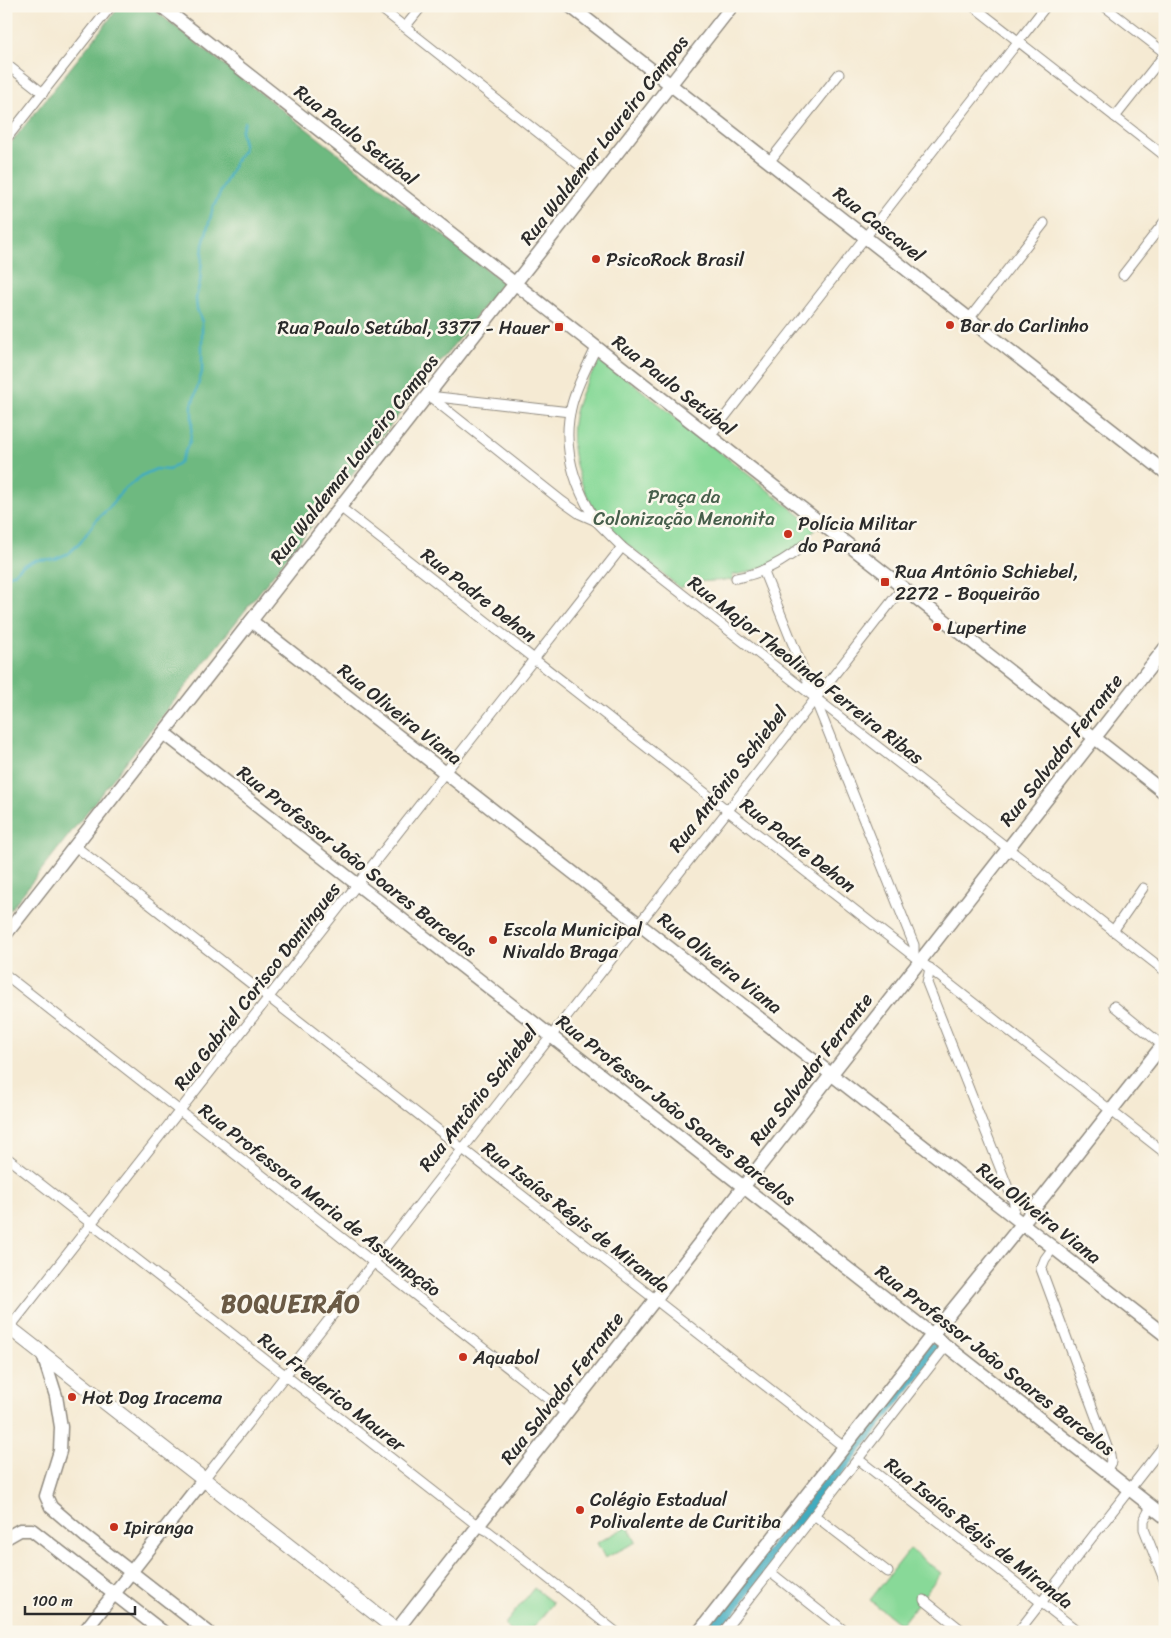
<svg xmlns="http://www.w3.org/2000/svg" width="1171" height="1638" font-family="Sriracha,sans-serif">
<style>
.green{fill:#88d998;stroke:#5a8262}
.forest{fill:#6eb980;stroke:#4c7256}
.lines{fill:none;stroke-linecap:round;stroke-linejoin:round}
.stream{stroke:#41acc0;stroke-width:2.5}
.river{stroke:#41acc0;stroke-width:14}
.street-casing{stroke:#908a7f;stroke-width:11}
.secondary-casing{stroke:#908a7f;stroke-width:15}
.primary-casing{stroke:#908a7f;stroke-width:16}
.street{stroke:#fff;stroke-width:9}
.secondary{stroke:#fff;stroke-width:12}
.primary{stroke:#fff;stroke-width:14}
.poi-dot{fill:#c8321e;stroke:#fbf7ec;stroke-width:2}
.labels{text-anchor:middle;dominant-baseline:central;stroke-width:5;stroke-linejoin:round;paint-order:stroke}
.street-label{font-size:19px;fill:#2b2b2b;stroke:#fbf7ec}
.poi-label{font-size:19px;fill:#2b2b2b;stroke:#fbf7ec;text-anchor:start}
.park-label{font-size:19px;fill:#475f4c;stroke:#fbf7ec}
.district-label{font-size:24px;font-weight:bold;letter-spacing:1px;fill:#6a5a45;stroke:#fbf7ec}
</style>
<rect width="100%" height="100%" fill="#fbf7ec"/>
<filter id="ink" filterUnits="userSpaceOnUse"><feTurbulence type="fractalNoise" baseFrequency=".02" numOctaves="2"/><feDisplacementMap in="SourceGraphic" scale="10" xChannelSelector="R" yChannelSelector="G"/><feConvolveMatrix kernelMatrix="1 2 1 2 8 2 1 2 1" color-interpolation-filters="sRGB"/></filter>
<filter id="wash" filterUnits="userSpaceOnUse"><feTurbulence type="fractalNoise" baseFrequency=".0096" numOctaves="4" result="noise"/><feDisplacementMap in="SourceGraphic" scale="20" xChannelSelector="R" yChannelSelector="G"/><feGaussianBlur stdDeviation="1.12" result="paint"/><feColorMatrix in="noise" values="0 0 0 0 0 0 0 0 0 0 0 0 0 0 0 0 0 1.4 0 .05"/><feComposite in="paint" operator="in"/></filter>
<g filter="url(#wash)">
<rect width="100%" height="100%" fill="#f5ead3"/>
<g class="green">
<path d="M602,359L816,528C811,534 807,541 801,546C784,560 754,573 732,575L733,580L694,582L680,588L607,528C580,494 562,442 579,399C584,384 593,372 602,359Z"/>
<polygon points="628,1526 636,1542 605,1558 597,1543"/>
<polygon points="910,1549 941,1573 901,1625 870,1600"/>
<polygon points="534,1588 553,1603 530,1632 512,1632 504,1625"/>
</g>
<polygon class="forest" points="120,6 149,6 503,282 6,915 6,149"/>
<g class="lines">
<polyline class="stream" points="6,577 14,573 23,565 36,560 55,559 69,553 80,543 97,519 109,508 122,491 143,475 156,469 169,470 180,462 190,441 192,425 192,405 202,372 202,322 197,309 196,298 200,282 203,245 213,208 236,160 243,151 244,144 241,131 245,122"/>
<polyline class="river" points="711,1632 933,1349"/>
</g>
</g>
<g filter="url(#ink)">
<g class="lines">
<g class="street-casing">
<g id="street">
<polyline points="378,6 597,179"/>
<polyline points="973,6 1165,156"/>
<polyline points="1104,6 1165,53"/>
<polyline points="405,27 422,6"/>
<polyline points="6,64 43,93"/>
<polyline points="1115,117 1165,54"/>
<polyline points="6,139 111,6"/>
<polyline points="769,162 839,74"/>
<polyline points="1123,275 1165,221"/>
<polyline points="969,319 1044,223"/>
<path d="M596,348C587,366 577,385 572,404C561,445 574,486 596,521"/>
<polyline points="428,395 563,502 580,514 596,521 622,547 1165,971"/>
<polyline points="429,396 570,412"/>
<polyline points="709,437 1046,6"/>
<polyline points="340,507 1165,1153"/>
<polyline points="763,570 914,945 914,956"/>
<path d="M736,578C761,574 785,561 804,545"/>
<polyline points="75,846 844,1447"/>
<polyline points="1113,931 1143,888"/>
<polyline points="930,968 927,983 1014,1203 1014,1209 1010,1214"/>
<polyline points="6,975 566,1413"/>
<polyline points="1114,1006 1162,1045"/>
<polyline points="6,1157 478,1526 488,1531 616,1632"/>
<polyline points="1053,1248 1045,1259 1041,1269 1110,1455 1111,1462 1106,1471"/>
<polyline points="10,1327 622,547"/>
<polyline points="858,1459 1079,1632"/>
<polyline points="204,1479 903,587"/>
<polyline points="1151,1507 1144,1520 1144,1529 1165,1582"/>
<polyline points="814,1515 888,1572"/>
<polyline points="770,1572 846,1632"/>
<polyline points="924,1600 964,1632"/>
<polyline points="723,1632 946,1346"/>
<polyline points="1018,1632 1165,1444"/>
</g>
</g>
<g class="secondary-casing">
<g id="secondary">
<polyline points="161,6 1165,793"/>
<polyline points="570,6 1165,472"/>
<polyline points="251,621 1165,1335"/>
<polyline points="164,733 1165,1517"/>
<polyline points="6,934 732,6"/>
<polyline points="42,1352 56,1396 61,1427 60,1451 46,1496 51,1507 85,1536 208,1632"/>
<polyline points="6,1538 20,1530 32,1530 163,1632"/>
<polyline points="84,1632 204,1479"/>
<polyline points="395,1632 1165,648"/>
<polyline points="699,1632 932,1335 1022,1224 1165,1042"/>
</g>
</g>
<g class="primary-casing">
<polyline id="primary" points="6,1325 399,1632"/>
</g>
<use href="#street" class="street"/>
<use href="#secondary" class="secondary"/>
<use href="#primary" class="primary"/>
</g>
</g>
<g class="poi-dot">
<circle cx="596" cy="259" r="5"/>
<circle cx="950" cy="325" r="5"/>
<rect x="554" y="322" width="10" height="10" rx="2.5"/>
<circle cx="788" cy="534" r="5"/>
<rect x="880" y="577" width="10" height="10" rx="2.5"/>
<circle cx="937" cy="627" r="5"/>
<circle cx="493" cy="940" r="5"/>
<circle cx="463" cy="1357" r="5"/>
<circle cx="72" cy="1397" r="5"/>
<circle cx="580" cy="1510" r="5"/>
<circle cx="114" cy="1527" r="5"/>
</g>
<g class="labels">
<g class="street-label">
<text transform="translate(356 135) rotate(38)">Rua Paulo Setúbal</text>
<text transform="translate(604 140) rotate(-52)">Rua Waldemar Loureiro Campos</text>
<text transform="translate(879 224) rotate(38)">Rua Cascavel</text>
<text transform="translate(674 385) rotate(38)">Rua Paulo Setúbal</text>
<text transform="translate(354 459) rotate(-52)">Rua Waldemar Loureiro Campos</text>
<text transform="translate(479 595) rotate(38)">Rua Padre Dehon</text>
<text transform="translate(806 670) rotate(38)">Rua Major Theolindo Ferreira Ribas</text>
<text transform="translate(400 714) rotate(38)">Rua Oliveira Viana</text>
<text transform="translate(1061 750) rotate(-52)">Rua Salvador Ferrante</text>
<text transform="translate(728 779) rotate(-52)">Rua Antônio Schiebel</text>
<text transform="translate(798 845) rotate(38)">Rua Padre Dehon</text>
<text transform="translate(357 861) rotate(38)">Rua Professor João Soares Barcelos</text>
<text transform="translate(720 963) rotate(38)">Rua Oliveira Viana</text>
<text transform="translate(257 986) rotate(-52)">Rua Gabriel Corisco Domingues</text>
<text transform="translate(811 1069) rotate(-52)">Rua Salvador Ferrante</text>
<text transform="translate(478 1098) rotate(-52)">Rua Antônio Schiebel</text>
<text transform="translate(676 1110) rotate(38)">Rua Professor João Soares Barcelos</text>
<text transform="translate(320 1200) rotate(38)">Rua Professora Maria de Assumpção</text>
<text transform="translate(1039 1213) rotate(38)">Rua Oliveira Viana</text>
<text transform="translate(576 1217) rotate(38)">Rua Isaías Régis de Miranda</text>
<text transform="translate(995 1360) rotate(38)">Rua Professor João Soares Barcelos</text>
<text transform="translate(562 1388) rotate(-52)">Rua Salvador Ferrante</text>
<text transform="translate(332 1392) rotate(38)">Rua Frederico Maurer</text>
<text transform="translate(979 1533) rotate(38)">Rua Isaías Régis de Miranda</text>
</g>
<g class="poi-label">
<text x="606" y="259">PsicoRock Brasil</text>
<text x="960" y="325">Bar do Carlinho</text>
<text x="549" y="327" text-anchor="end">Rua Paulo Setúbal, 3377 - Hauer</text>
<text x="798" y="523">Polícia Militar<tspan x="798" dy="22">do Paraná</tspan></text>
<text x="895" y="571">Rua Antônio Schiebel,<tspan x="895" dy="22">2272 - Boqueirão</tspan></text>
<text x="947" y="627">Lupertine</text>
<text x="503" y="929">Escola Municipal<tspan x="503" dy="22">Nivaldo Braga</tspan></text>
<text x="473" y="1357">Aquabol</text>
<text x="82" y="1397">Hot Dog Iracema</text>
<text x="590" y="1499">Colégio Estadual<tspan x="590" dy="22">Polivalente de Curitiba</tspan></text>
<text x="124" y="1527">Ipiranga</text>
</g>
<g class="park-label">
<text x="684" y="496">Praça da<tspan x="684" dy="22">Colonização Menonita</tspan></text>
</g>
<g class="district-label">
<text x="291" y="1304">BOQUEIRÃO</text>
</g>
</g>
<rect width="1171" height="1638" fill="none" stroke="#fbf7ec" stroke-width="25"/>
<path d="M25 1606v8h110v-8" fill="none" stroke="#2b2b2b" stroke-width="2.5"/>
<text x="32" y="1606" font-size="15" fill="#2b2b2b" stroke="#fbf7ec" stroke-width="4" paint-order="stroke">100 m</text>
</svg>
